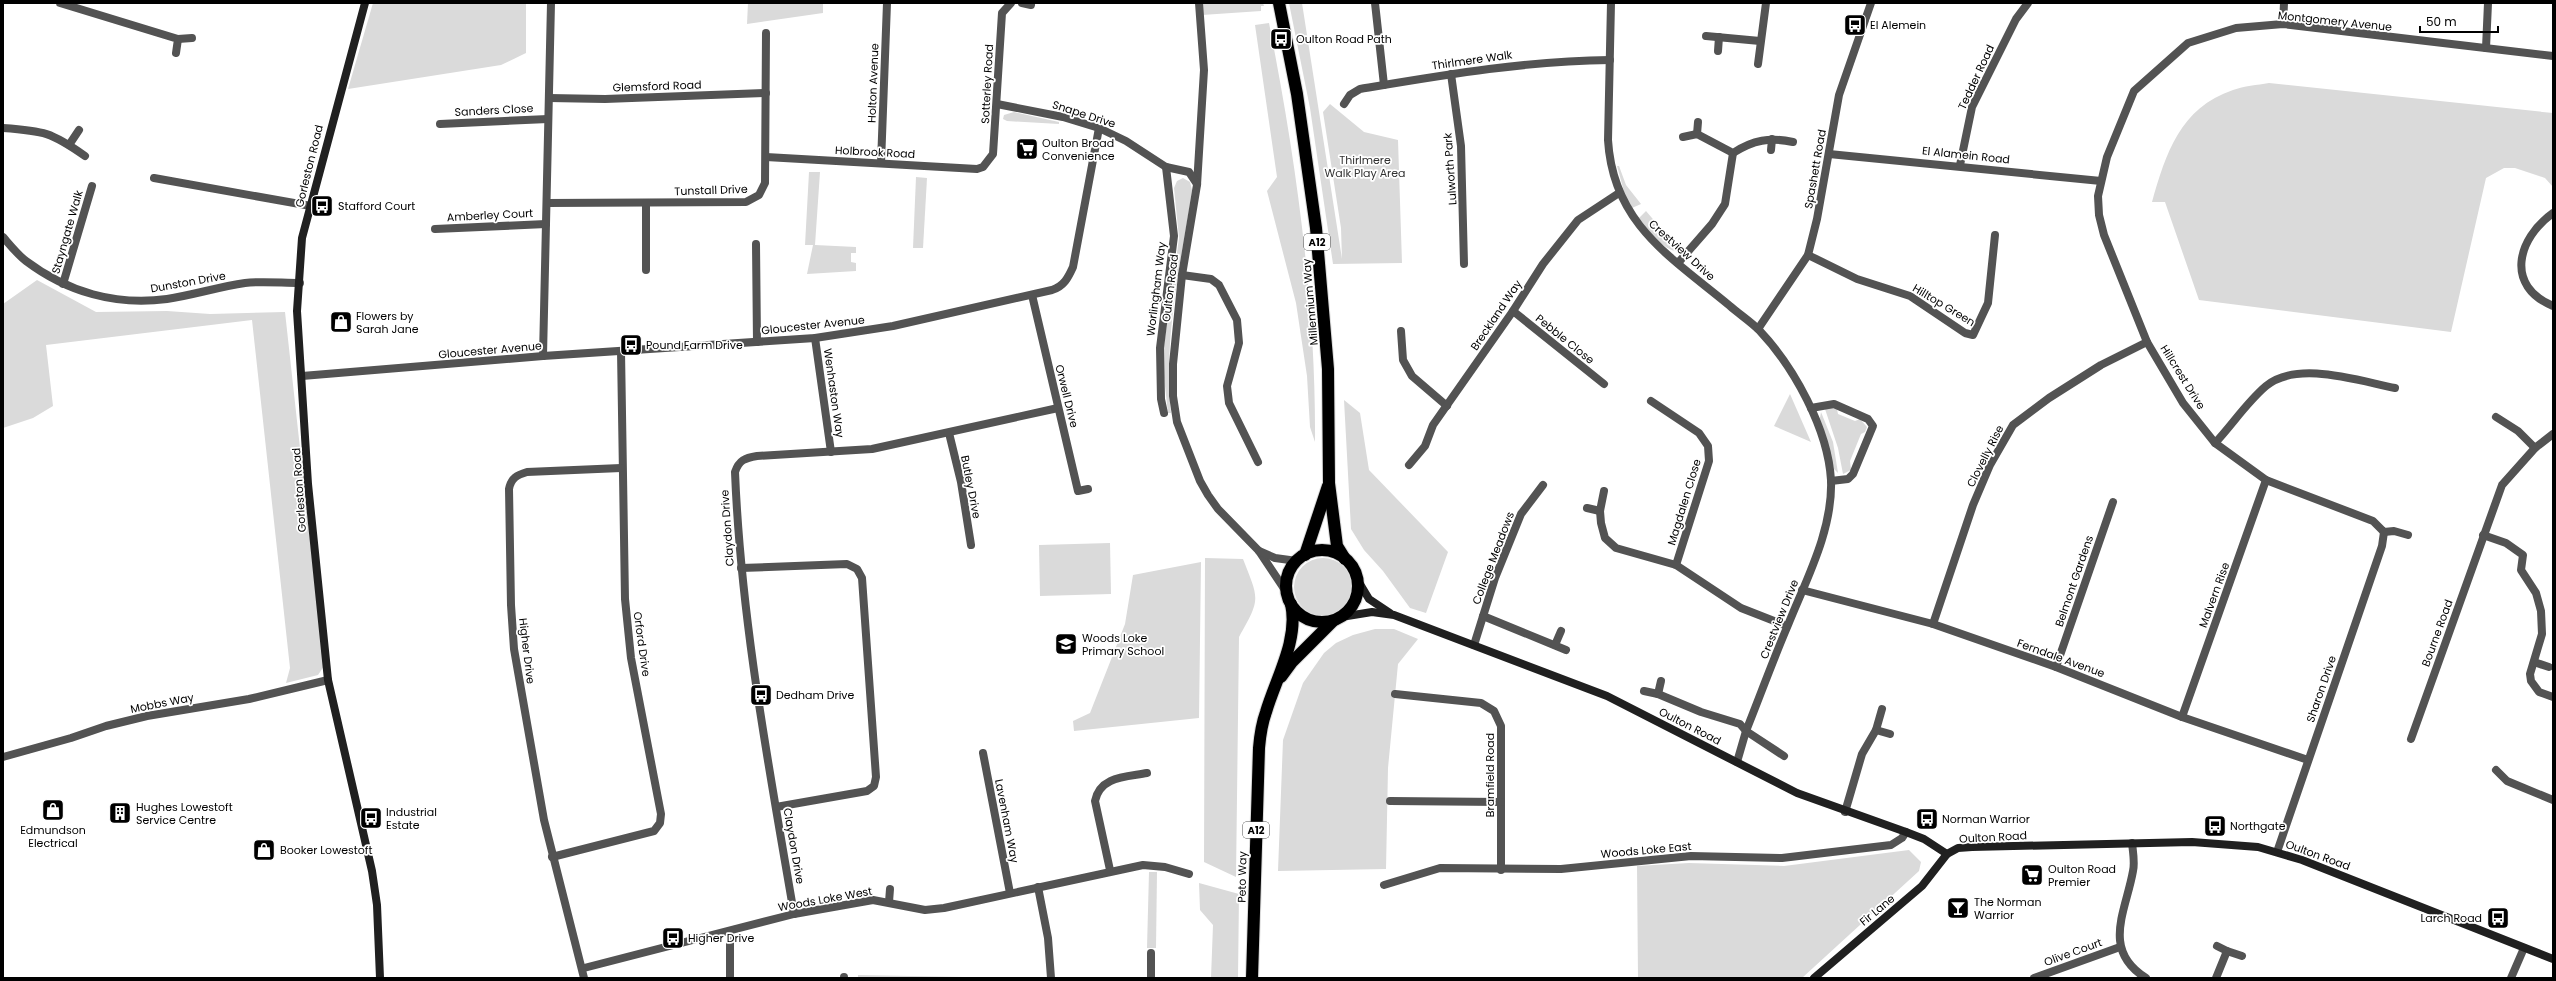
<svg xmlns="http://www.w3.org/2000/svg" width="2556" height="981" font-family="Poppins,sans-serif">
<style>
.green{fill:#dadada}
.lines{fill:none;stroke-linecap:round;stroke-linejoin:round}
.highway-casing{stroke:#dbdbdb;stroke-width:14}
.street{stroke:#535353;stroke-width:8}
.secondary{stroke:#202020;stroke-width:8}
.highway{stroke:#000;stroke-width:12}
.labels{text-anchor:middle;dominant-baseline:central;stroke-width:3.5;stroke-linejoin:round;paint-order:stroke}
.shield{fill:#fff;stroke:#4c4c4c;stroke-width:1}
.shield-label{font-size:10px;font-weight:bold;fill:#000}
.street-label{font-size:11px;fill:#000;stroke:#fff}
.poi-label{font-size:11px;fill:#000;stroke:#fff;text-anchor:start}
.park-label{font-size:11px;fill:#313131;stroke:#fff}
</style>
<rect width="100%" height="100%" fill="#fff"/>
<g class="green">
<polygon points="373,3 526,3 526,53 501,65 348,89"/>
<polygon points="748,3 823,3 823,13 747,24"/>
<polygon points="1201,3 1263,3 1264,6 1261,6 1261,11 1202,15"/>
<polygon points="1289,3 1302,3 1342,259 1341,228 1323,112 1330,104 1364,132 1398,140 1402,263 1333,264 1310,108"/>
<path d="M1269,23C1296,160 1316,301 1315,442L1310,427L1307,376L1296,303L1267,191L1277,177L1255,25Z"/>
<path d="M2269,83L2553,113V187L2545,178L2515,168H2504L2486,178L2451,332L2199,300L2165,202H2152C2166,153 2180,108 2233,90C2244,86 2257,85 2269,83Z"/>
<polygon points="1014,112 1059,122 1059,124 1007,121 1003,119 1004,115"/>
<polygon points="1617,166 1619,166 1626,185 1641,204 1632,208 1625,195"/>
<polygon points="809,172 820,172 815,245 856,247 856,253 851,253 851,262 856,263 856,271 807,274 813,245 805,245"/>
<polygon points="916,177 927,178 923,248 913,248"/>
<path d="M1183,178L1190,182L1192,190C1181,263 1163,338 1171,413H1168L1164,377V346L1179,238L1174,188L1177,181Z"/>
<path d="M1646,211L1680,251C1664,253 1648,229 1639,218Z"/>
<polygon points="37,280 96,312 167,311 210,314 285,312 324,666 318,675 286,683 290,668 252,320 46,345 53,406 33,418 3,428 3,304"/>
<polygon points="1790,394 1811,442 1774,426"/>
<polygon points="1344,400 1360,413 1369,470 1448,552 1426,613 1410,608 1383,571 1364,550 1351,529"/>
<polygon points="1832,407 1837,409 1838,414 1855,421 1860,419 1867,427 1865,432 1861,434 1850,461 1851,470 1843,474 1838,448 1825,409"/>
<polygon points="1821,412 1833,442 1838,473 1834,469 1820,418"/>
<polygon points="1110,543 1111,594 1040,596 1039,545"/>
<path d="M1205,558L1243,559C1259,600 1261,598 1239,637L1236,877L1204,862Z"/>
<circle cx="1323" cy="587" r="29"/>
<polygon points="1201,562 1199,718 1074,731 1073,721 1090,713 1125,624 1133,575"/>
<polygon points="1375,629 1394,629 1418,639 1398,664 1388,768 1386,869 1278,871 1283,740 1303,683 1324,653 1336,643 1353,635"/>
<polygon points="1909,850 1921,862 1919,871 1802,978 1638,978 1637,866 1689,863 1784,866"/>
<polygon points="1149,872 1157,872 1156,948 1147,948"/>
<polygon points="1199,883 1239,894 1238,978 1211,978 1213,925 1200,910"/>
<polygon points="858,975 965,977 966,978 858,978"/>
</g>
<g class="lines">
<g class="highway-casing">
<g id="highway">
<polyline points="1279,3 1297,94 1316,228 1328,369 1329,483 1337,546 1345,559"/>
<circle cx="1322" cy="586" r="36"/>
<polyline points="1305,555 1328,486"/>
<polyline points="1281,677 1292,662 1333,621"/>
<path d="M1252,978L1259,748C1260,736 1262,723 1266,712C1276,678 1299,640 1291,604"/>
</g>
</g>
<g class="street">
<polyline points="60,3 178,39 176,53"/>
<polyline points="1022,3 1031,5"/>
<polyline points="1199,3 1204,70 1197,185 1182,275 1173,364 1173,396 1177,422 1200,481 1208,495 1218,509 1259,551 1287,593"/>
<polyline points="1375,3 1384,85"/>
<path d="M1611,3L1608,140C1613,224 1671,257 1730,306C1739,314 1750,321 1759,330C1794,367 1828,429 1831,480C1833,530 1806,580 1788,625C1773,660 1760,696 1746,731L1737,762"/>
<polyline points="2283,24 2284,3"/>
<polyline points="1706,36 1760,41"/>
<polyline points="178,39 192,38"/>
<polyline points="2486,48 2488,3"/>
<polyline points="1718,51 1719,37"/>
<polyline points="1758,64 1766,3"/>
<polyline points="1451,74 1461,146 1464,264"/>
<polyline points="549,98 605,99 766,93"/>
<polyline points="997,104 1063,117 1099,128 1126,141 1166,167 1189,172 1197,184"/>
<path d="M1344,104L1350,95L1360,89C1444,75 1525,61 1610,60"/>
<polyline points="440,124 548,119"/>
<path d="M3,128C44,131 51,132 85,156"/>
<polyline points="1697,134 1698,122"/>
<path d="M1683,137L1697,134L1733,153C1753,140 1770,137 1793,142"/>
<polyline points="69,145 79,130"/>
<polyline points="1771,150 1772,139"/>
<polyline points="1829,154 2101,181"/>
<polyline points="766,157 977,169 983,167 993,154 1002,13 1011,3"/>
<polyline points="881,163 887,3"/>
<polyline points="1960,165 1972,107 2016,19 2028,3"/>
<polyline points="154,178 311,206"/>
<polyline points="547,203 746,202 759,195 765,183 766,33"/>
<path d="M2553,213C2517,239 2505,286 2553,306"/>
<polyline points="435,229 546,224"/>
<path d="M3,237C10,245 18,255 26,261C67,292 116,306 167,299C193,295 218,287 245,283C262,281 282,283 300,283"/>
<polyline points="756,244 757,342"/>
<polyline points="1808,255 1857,279 1910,296 1965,333 1973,335 1988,303 1995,235"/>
<polyline points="1678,263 1712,224 1725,204 1733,153"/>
<polyline points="646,270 646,203"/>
<polyline points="1182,275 1211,279 1219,285 1237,320 1239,343 1227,386 1229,403 1258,462"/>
<polyline points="63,284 92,186"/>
<polyline points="1032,295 1078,491 1088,489"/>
<polyline points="1513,311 1604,384"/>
<polyline points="1758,329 1808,255 1817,219 1839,95 1871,3"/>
<polyline points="1401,331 1403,360 1412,376 1447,406"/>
<polyline points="815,338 831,452"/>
<polyline points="543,356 551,3"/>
<path d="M302,376L543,356L815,338L893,326L1052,290C1064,286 1068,278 1073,267L1099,128"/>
<polyline points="1651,401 1699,433 1708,446 1709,461 1676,565"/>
<polyline points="1811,408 1834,404 1868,419 1873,426 1853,474 1848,479 1831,481"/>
<polyline points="1164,413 1161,399 1160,348 1174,236 1166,167"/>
<polyline points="2496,417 2518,431 2535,448"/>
<polyline points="949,433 961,482 971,545"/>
<path d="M2215,443C2232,425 2247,402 2266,386C2297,360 2359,381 2395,388"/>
<polyline points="1409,465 1425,446 1433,425 1513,311 1543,264 1578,220 1619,193"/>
<polyline points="1604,491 1600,511 1601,523 1605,538 1616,548 1676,565 1741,608 1787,626"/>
<polyline points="1587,508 1600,511"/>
<polyline points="2408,535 2394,531 2384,532 2373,521 2266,480 2215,443 2183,403 2147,342 2104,235 2099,215 2098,196 2107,157 2134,91 2188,43 2236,28 2283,24 2553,56"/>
<polyline points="2483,535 2506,543 2523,555 2521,570 2536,593 2541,611 2542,634 2530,674 2531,681 2539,692 2553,697"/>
<polyline points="1259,551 1275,558 1297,561"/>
<polyline points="741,568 847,564 857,569 862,578 876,777 874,786 867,791 776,807"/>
<polyline points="1802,590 1933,624 2056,667 2182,717 2308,760"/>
<polyline points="1483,616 1566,650"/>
<polyline points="1933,624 1973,505 1990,465 2013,425 2049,398 2101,365 2147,342"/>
<polyline points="1474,645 1495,578 1521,514 1543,485"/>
<polyline points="1555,645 1561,631"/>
<polyline points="2534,662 2549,667"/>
<polyline points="2056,667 2113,502"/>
<polyline points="1644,691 1658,694 1701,712 1740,724 1746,731 1784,756"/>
<polyline points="1395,694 1481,703 1494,711 1501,726 1501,870"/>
<polyline points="1658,694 1661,681"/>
<polyline points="2182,717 2266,480"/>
<polyline points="1876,730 1890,734"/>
<polyline points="2411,739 2502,485 2535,448 2553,434"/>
<polyline points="983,753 1010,893"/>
<polyline points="3,757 71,738 106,726 147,716 249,699 328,680"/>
<polyline points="2496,770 2507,781 2553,800"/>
<polyline points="1390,801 1501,802"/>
<polyline points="1845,812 1862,754 1876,730 1882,709"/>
<path d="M2132,843C2133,852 2135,863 2133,871C2126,911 2101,950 2146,978"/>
<polyline points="2277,852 2382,546 2384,532"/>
<polyline points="552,857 654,831 660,823 661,814 631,658 625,599 621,351"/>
<path d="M1110,870L1095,801C1100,776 1126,777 1147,773"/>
<polyline points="1384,885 1440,868 1561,869 1691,856 1782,858 1891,845 1902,838 1906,832"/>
<polyline points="1038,887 1048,938 1051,978"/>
<polyline points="889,902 890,889"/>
<path d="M794,914C769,767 741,621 735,472C739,460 745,458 757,456L872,449L1058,408"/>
<polyline points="2217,946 2227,951"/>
<polyline points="584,968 794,914 873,900 925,910 944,908 1143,865 1165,867 1189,874"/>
<polyline points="844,977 844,978"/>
<path d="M584,978L544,820L514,649L511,605L509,489C511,478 517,475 527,472L621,468"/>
<polyline points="730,978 730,931"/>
<polyline points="1151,978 1151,953"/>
<polyline points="2034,978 2120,947"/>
<polyline points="2216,978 2227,951 2242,956"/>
<polyline points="2511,978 2524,948"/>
</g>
<g class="secondary">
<polyline points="365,3 302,238 297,311 308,484 328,680 372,871 377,905 380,978"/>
<polyline points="1357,579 1369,599 1390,613"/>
<polyline points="1341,617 1372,612 1394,615 1607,696 1797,793 1906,832 1924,839 1947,854"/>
<polyline points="1814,978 1922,886 1947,854 1958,848 1972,847 2192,842 2258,847 2302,860 2553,959"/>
</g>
<use href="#highway" class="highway"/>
</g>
<defs>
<g id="bus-square" transform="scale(1.15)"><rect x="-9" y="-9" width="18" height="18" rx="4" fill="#000" stroke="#fff"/><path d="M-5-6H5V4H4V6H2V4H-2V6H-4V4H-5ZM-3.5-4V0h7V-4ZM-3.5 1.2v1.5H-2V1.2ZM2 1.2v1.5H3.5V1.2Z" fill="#fff"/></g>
<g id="supermarket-square" transform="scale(1.15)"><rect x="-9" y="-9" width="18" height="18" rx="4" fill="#000" stroke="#fff"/><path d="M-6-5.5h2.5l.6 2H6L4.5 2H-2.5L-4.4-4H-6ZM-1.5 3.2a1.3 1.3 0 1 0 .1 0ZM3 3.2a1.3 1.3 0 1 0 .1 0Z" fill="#fff"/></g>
<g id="shop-square" transform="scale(1.15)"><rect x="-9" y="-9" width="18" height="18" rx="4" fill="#000" stroke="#fff"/><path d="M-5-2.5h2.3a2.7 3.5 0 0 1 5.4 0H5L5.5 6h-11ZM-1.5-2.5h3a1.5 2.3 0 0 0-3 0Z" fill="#fff"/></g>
<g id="school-square" transform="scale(1.15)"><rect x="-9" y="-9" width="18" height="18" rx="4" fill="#000" stroke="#fff"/><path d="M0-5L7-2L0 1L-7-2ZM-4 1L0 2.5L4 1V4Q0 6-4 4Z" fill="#fff"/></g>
<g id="building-square" transform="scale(1.15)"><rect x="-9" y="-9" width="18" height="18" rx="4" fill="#000" stroke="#fff"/><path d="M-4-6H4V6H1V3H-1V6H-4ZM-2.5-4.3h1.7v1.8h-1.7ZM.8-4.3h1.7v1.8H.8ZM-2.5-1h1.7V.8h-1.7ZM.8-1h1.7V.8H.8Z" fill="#fff"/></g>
<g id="bar-square" transform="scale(1.15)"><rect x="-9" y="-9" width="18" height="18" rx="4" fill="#000" stroke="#fff"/><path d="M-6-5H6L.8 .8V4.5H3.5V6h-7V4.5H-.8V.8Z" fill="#fff"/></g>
</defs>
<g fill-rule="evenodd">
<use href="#bus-square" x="1855" y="25"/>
<use href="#bus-square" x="1281" y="39"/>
<use href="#supermarket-square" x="1027" y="149"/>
<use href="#bus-square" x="322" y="206"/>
<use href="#shop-square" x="341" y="322"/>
<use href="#bus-square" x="631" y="345"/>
<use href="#school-square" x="1066" y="644"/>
<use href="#bus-square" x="761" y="695"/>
<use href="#shop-square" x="53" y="810"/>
<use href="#building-square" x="120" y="813"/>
<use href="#bus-square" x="371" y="818"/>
<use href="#bus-square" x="1927" y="819"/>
<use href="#bus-square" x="2215" y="826"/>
<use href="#shop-square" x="264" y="850"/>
<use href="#supermarket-square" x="2032" y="875"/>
<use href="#bar-square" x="1958" y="908"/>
<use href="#bus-square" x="2498" y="918"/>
<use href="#bus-square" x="673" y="938"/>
</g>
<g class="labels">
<g class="shield">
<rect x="1304" y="234" width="26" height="16" rx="3"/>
<rect x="1243" y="822" width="26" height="16" rx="3"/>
</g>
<g class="shield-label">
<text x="1317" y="242">A12</text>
<text x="1256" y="830">A12</text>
</g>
<g class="street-label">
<text transform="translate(2335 21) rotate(6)">Montgomery Avenue</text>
<text transform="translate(1472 60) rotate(-8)">Thirlmere Walk</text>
<text transform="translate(1976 77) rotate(-65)">Tedder Road</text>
<text transform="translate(873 83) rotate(-88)">Holton Avenue</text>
<text transform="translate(987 84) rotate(-87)">Sotterley Road</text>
<text transform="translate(657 86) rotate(-2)">Glemsford Road</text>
<text transform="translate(494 110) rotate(-3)">Sanders Close</text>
<text transform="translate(1084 114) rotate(18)">Snape Drive</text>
<text transform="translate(875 152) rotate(3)">Holbrook Road</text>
<text transform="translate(1966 155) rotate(6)">El Alamein Road</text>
<text transform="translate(309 166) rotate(-76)">Gorleston Road</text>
<text transform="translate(1450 169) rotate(-94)">Lulworth Park</text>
<text transform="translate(1815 169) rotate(-80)">Spashett Road</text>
<text transform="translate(711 190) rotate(-2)">Tunstall Drive</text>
<text transform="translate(490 215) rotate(-3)">Amberley Court</text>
<text transform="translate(67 232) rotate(-74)">Stayngate Walk</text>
<text transform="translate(1682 250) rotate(42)">Crestview Drive</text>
<text transform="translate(188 282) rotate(-10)">Dunston Drive</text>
<text transform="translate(1170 288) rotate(-83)">Oulton Road</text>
<text transform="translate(1156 289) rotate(-83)">Worlingham Way</text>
<text transform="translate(1310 302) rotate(-95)">Millennium Way</text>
<text transform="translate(1944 305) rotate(31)">Hilltop Green</text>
<text transform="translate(1496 315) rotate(-56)">Breckland Way</text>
<text transform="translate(813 325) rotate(-6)">Gloucester Avenue</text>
<text transform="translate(1565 339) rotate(39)">Pebble Close</text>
<text transform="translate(490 350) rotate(-5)">Gloucester Avenue</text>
<text transform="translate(2183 377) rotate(58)">Hillcrest Drive</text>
<text transform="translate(834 393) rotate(82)">Wenhaston Way</text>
<text transform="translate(1067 396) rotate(76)">Orwell Drive</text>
<text transform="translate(1985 456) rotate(-63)">Clovelly Rise</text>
<text transform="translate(971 487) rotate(79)">Butley Drive</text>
<text transform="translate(299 490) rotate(-94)">Gorleston Road</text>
<text transform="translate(1684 502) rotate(-73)">Magdalen Close</text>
<text transform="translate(727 528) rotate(-94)">Claydon Drive</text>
<text transform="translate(1493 558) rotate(-69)">College Meadows</text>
<text transform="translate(2074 581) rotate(-71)">Belmont Gardens</text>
<text transform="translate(2214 595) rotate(-70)">Malvern Rise</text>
<text transform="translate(1779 619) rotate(-68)">Crestview Drive</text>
<text transform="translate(2437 633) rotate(-70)">Bourne Road</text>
<text transform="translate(642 644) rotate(82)">Orford Drive</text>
<text transform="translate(527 651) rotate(83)">Higher Drive</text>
<text transform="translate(2061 658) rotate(20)">Ferndale Avenue</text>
<text transform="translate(2321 689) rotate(-71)">Sharon Drive</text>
<text transform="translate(162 703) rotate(-11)">Mobbs Way</text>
<text transform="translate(1690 726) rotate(27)">Oulton Road</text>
<text transform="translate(1490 775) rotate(-90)">Bramfield Road</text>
<text transform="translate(1007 821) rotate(79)">Lavenham Way</text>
<text transform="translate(1993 837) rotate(-3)">Oulton Road</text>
<text transform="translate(794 846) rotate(80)">Claydon Drive</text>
<text transform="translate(1646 850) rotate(-5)">Woods Loke East</text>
<text transform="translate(2318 855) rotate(20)">Oulton Road</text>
<text transform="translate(1242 877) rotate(-89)">Peto Way</text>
<text transform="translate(825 899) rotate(-10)">Woods Loke West</text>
<text transform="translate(1877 910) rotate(-40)">Fir Lane</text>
<text transform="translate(2073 952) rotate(-20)">Olive Court</text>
</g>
<g class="poi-label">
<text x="1870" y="25">El Alemein</text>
<text x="1296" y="39">Oulton Road Path</text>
<text x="1042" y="143">Oulton Broad<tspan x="1042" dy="13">Convenience</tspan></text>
<text x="338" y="206">Stafford Court</text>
<text x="356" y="316">Flowers by<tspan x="356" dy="13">Sarah Jane</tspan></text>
<text x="646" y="345">Pound Farm Drive</text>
<text x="1082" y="638">Woods Loke<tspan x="1082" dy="13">Primary School</tspan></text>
<text x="776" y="695">Dedham Drive</text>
<text x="136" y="807">Hughes Lowestoft<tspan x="136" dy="13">Service Centre</tspan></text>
<text x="386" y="812">Industrial<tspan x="386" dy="13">Estate</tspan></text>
<text x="1942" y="819">Norman Warrior</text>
<text x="2230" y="826">Northgate</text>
<text x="53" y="830" text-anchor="middle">Edmundson<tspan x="53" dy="13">Electrical</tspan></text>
<text x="280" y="850">Booker Lowestoft</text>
<text x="2048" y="869">Oulton Road<tspan x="2048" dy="13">Premier</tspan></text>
<text x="1974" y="902">The Norman<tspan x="1974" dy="13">Warrior</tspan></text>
<text x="2482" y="918" text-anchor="end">Larch Road</text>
<text x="688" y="938">Higher Drive</text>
</g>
<g class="park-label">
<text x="1365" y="160">Thirlmere<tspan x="1365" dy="13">Walk Play Area</tspan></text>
</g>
</g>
<rect width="2556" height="981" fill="none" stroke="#000000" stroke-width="8"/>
<path d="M2420 26v6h78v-6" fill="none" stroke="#000000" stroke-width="2"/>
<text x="2426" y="26" font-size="12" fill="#000000" stroke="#ffffff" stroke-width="3" paint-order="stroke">50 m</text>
</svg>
